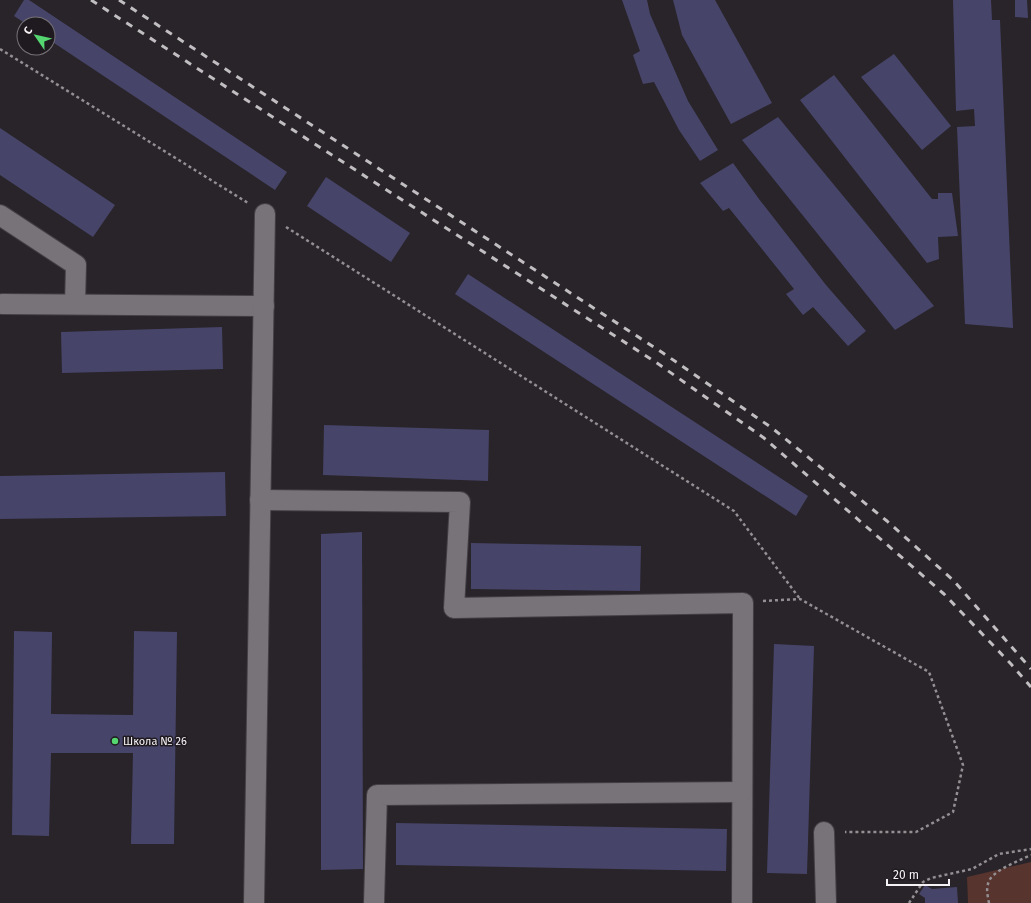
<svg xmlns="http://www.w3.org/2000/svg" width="1031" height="903" font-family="'Fira Sans',sans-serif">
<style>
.green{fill:#57342e}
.building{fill:#474469}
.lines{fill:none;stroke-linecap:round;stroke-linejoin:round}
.minor-casing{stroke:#433f44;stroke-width:22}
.path{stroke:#938f93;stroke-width:2.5;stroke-dasharray:3 3;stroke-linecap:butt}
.minor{stroke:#787279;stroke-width:20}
.rail{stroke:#c1bec1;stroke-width:3;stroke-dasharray:7 7;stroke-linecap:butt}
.poi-dot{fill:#55d671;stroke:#1e1a1f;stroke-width:1.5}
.labels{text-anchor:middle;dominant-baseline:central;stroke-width:3;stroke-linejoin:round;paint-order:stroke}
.poi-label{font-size:11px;fill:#f5f2f5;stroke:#1e1a1f;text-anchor:start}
</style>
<rect width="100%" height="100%" fill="#282429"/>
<polygon class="green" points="1031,862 1031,903 968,903 967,877"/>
<g class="building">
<polygon points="24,0 29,0 287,172 275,190 48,39 48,24 26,24 14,16"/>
<polygon points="622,0 647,0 650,14 688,101 718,150 700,161 679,130 654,82 643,84 633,55 640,51"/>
<polygon points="673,0 715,0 772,103 731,124 682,35"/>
<polygon points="953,0 991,0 992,20 1000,20 1013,328 965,324 957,127 975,126 974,109 956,111"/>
<polygon points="1015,0 1027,0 1028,18 1015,17"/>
<polygon points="894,54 951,126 922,150 861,77"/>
<polygon points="834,75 932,199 938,199 938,193 952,193 958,236 938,237 939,259 927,263 800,100"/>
<polygon points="778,117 934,306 895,330 742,140"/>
<polygon points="0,128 115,205 93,237 0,175"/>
<polygon points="733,163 759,199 826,285 866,331 848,346 813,307 803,315 786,294 794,289 729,208 723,211 700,183"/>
<polygon points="326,177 410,233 391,262 307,206"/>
<polygon points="468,274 808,496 796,516 455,294"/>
<polygon points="222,327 223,369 62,373 61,332"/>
<polygon points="324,425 489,430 488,481 323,475"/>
<polygon points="225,472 226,516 0,519 0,476"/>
<polygon points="362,532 363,869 321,870 321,534"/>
<polygon points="471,543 641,546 640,591 471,589"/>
<polygon points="14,631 52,632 51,714 133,715 134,631 177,632 174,844 131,844 133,753 51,753 49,836 12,835"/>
<polygon points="774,644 814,646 807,874 767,873"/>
<polygon points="396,823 727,829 726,871 396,865"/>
<polygon points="925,885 932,889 957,887 958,903 925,903 925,898 919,894"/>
</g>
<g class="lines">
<g class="minor-casing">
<g id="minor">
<polyline points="0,215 76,265 75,304"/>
<polyline points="2,304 264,306"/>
<polyline points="260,500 460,502 454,608 743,603 742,903"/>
<polyline points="824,832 826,903"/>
<polyline points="254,903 265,214"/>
<polyline points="374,903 377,795 742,792"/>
</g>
</g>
<g class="path">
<polyline points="0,49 248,203"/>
<polyline points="286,227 734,511 800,599"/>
<polyline points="763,601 800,599 929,672 963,765 953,812 916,832 845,832"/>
<polyline points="909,903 923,882 931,878 972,869 999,854 1031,849"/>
<path d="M989,903C988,897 986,890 988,884C990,871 1019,861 1031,855"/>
</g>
<use href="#minor" class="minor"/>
<g class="rail">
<polyline points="91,0 321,148 654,361 764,438 944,594 1011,664 1031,687"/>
<polyline points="119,0 663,353 772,428 887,521 953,580 1031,669"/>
</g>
</g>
<circle class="poi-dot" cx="115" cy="741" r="4"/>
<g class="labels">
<g class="poi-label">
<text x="123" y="741">Школа № 26</text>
</g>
</g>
<g transform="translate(36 36) rotate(304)"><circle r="19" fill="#1e1a1f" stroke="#747075"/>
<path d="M0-3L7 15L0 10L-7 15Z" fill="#55d671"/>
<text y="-6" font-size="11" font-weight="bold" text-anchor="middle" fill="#f5f2f5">С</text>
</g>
<path d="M887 879v6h62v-6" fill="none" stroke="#f5f2f5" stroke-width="2"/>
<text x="893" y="879" font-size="12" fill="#f5f2f5" stroke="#1e1a1f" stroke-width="3" paint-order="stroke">20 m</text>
</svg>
